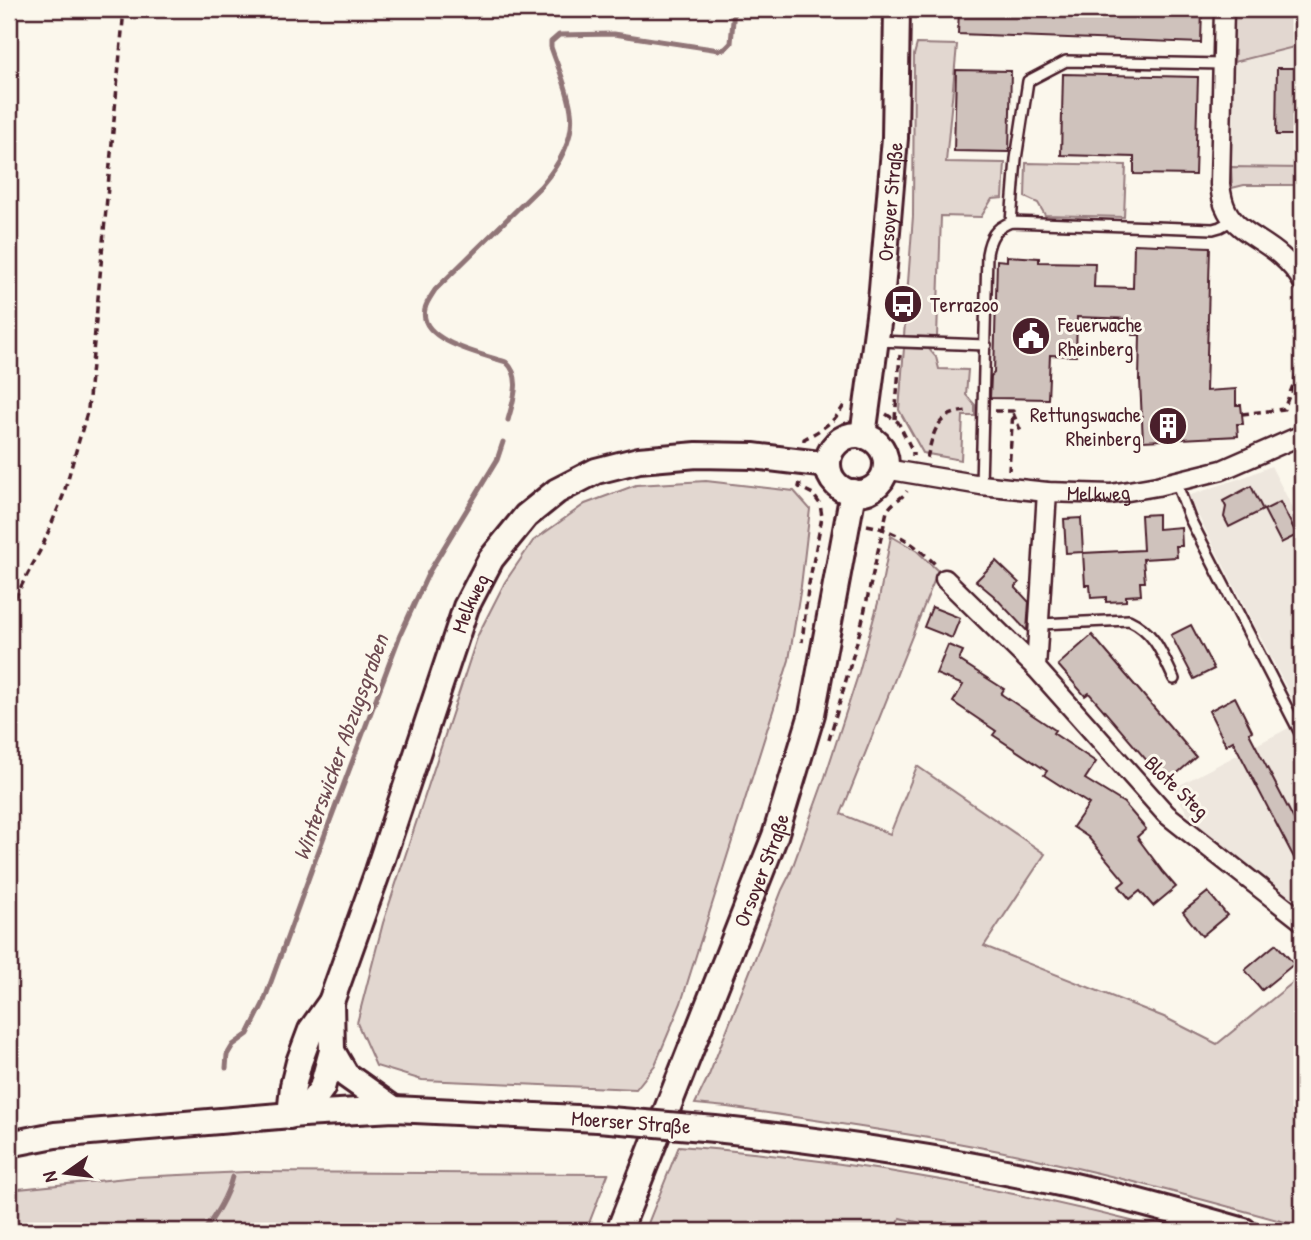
<svg xmlns="http://www.w3.org/2000/svg" width="1311" height="1240" font-family="'Patrick Hand',sans-serif">
<style>
.built{fill:#eee7de}
.green{fill:#e2d7d0;stroke:#967b7e;stroke-width:2}
.lines{fill:none;stroke-linecap:round;stroke-linejoin:round}
.stream{stroke:#907477;stroke-width:5}
.building{fill:#cfc2bc;stroke:#4a1f2b;stroke-width:2}
.lane-casing{stroke:#4a1f2b;stroke-width:14}
.street-casing{stroke:#4a1f2b;stroke-width:23}
.secondary-casing{stroke:#4a1f2b;stroke-width:30}
.path{stroke:#4a1f2b;stroke-width:3.5;stroke-dasharray:7 5;stroke-linecap:butt}
.lane{stroke:#fbf7ec;stroke-width:9}
.street{stroke:#fbf7ec;stroke-width:18}
.secondary{stroke:#fbf7ec;stroke-width:24}
.secondary-bridge-casing{stroke:#4a1f2b;stroke-width:30;stroke-linecap:butt}
.secondary-bridge{stroke:#fbf7ec;stroke-width:24}
.labels{text-anchor:middle;dominant-baseline:central;stroke-width:6;stroke-linejoin:round;paint-order:stroke}
.street-label{font-size:21px;fill:#4a1f2b;stroke:#fbf7ec}
.poi-label{font-size:21px;fill:#4a1f2b;stroke:#fbf7ec;text-anchor:start}
.water-label{font-size:23px;font-style:italic;fill:#6d4a51;stroke:#fbf7ec}
</style>
<rect width="100%" height="100%" fill="#fbf7ec"/>
<filter id="ink" filterUnits="userSpaceOnUse"><feTurbulence type="fractalNoise" baseFrequency=".0143" numOctaves="2"/><feDisplacementMap in="SourceGraphic" scale="14" xChannelSelector="R" yChannelSelector="G"/><feConvolveMatrix kernelMatrix="1 2 1 2 8 2 1 2 1" color-interpolation-filters="sRGB"/></filter>
<g filter="url(#ink)">
<g class="built">
<polygon points="1302,45 1302,168 1231,167 1234,62"/>
<polygon points="1271,466 1302,526 1302,718 1188,496 1247,476"/>
<polygon points="1302,721 1302,908 1200,833 1172,789"/>
<polygon points="900,1218 955,1231 896,1231"/>
</g>
<g class="green">
<polygon points="1229,9 1302,9 1302,45 1234,62 1235,51 1227,52"/>
<polygon points="917,44 957,45 946,162 1005,163 1003,198 992,199 981,217 941,216 937,337 904,336 913,216 914,55"/>
<polygon points="1026,163 1126,165 1124,217 1045,215 1038,203 1025,197"/>
<polygon points="1231,167 1302,168 1302,185 1244,185 1232,188"/>
<polygon points="904,348 929,349 936,357 939,369 968,370 966,395 975,405 975,416 963,416 961,460 923,453 899,410"/>
<polygon points="706,481 794,491 810,509 801,586 789,660 681,1003 655,1065 636,1089 422,1080 376,1066 357,1023 383,923 478,635 505,582 533,541 585,504 636,485"/>
<path d="M891,536L917,551L938,571L841,814L890,834L917,766L1045,854L984,946L1164,1017L1217,1044L1302,975V1227C1217,1203 1132,1180 1046,1161C940,1137 833,1123 727,1107L695,1104L709,1075L782,890L790,874L825,777L859,672L879,599Z"/>
<path d="M679,1146C845,1159 1009,1188 1170,1231H955L900,1218L896,1231H645Z"/>
<polygon points="245,1172 608,1174 586,1231 9,1231 9,1190 136,1177"/>
</g>
<g class="lines">
<g class="stream">
<path d="M508,420C513,401 523,377 506,362C485,355 417,341 425,309C426,303 432,295 435,290L541,186C558,166 575,138 571,111C568,88 558,68 551,47V42L559,35L614,34L719,50L725,49L731,43L734,9"/>
<polyline points="226,1068 227,1055 233,1045 248,1034 263,1004 313,866 400,635 429,572 497,460 503,442"/>
<path d="M204,1231C216,1214 227,1197 232,1177"/>
</g>
</g>
<g class="building">
<polygon points="959,9 1202,9 1201,43 958,34"/>
<polygon points="1277,68 1302,68 1302,135 1276,135"/>
<polygon points="956,70 1011,71 1009,152 954,151"/>
<polygon points="1063,74 1198,77 1195,175 1134,174 1134,157 1061,155"/>
<polygon points="1134,244 1210,247 1206,391 1236,389 1236,405 1241,405 1242,414 1243,424 1237,424 1238,436 1143,441 1140,380 1139,380 1140,335 1132,335 1132,319 1077,317 1076,356 1050,355 1048,399 990,398 991,376 994,373 997,260 1007,261 1007,256 1039,258 1039,262 1095,263 1094,287 1133,288"/>
<polygon points="1251,486 1263,510 1229,527 1224,517 1226,507 1223,501"/>
<polygon points="1280,502 1297,535 1281,543 1264,510"/>
<polygon points="1158,514 1158,529 1181,527 1182,546 1176,546 1177,557 1143,559 1145,582 1140,582 1141,595 1126,596 1126,601 1106,602 1106,597 1091,598 1090,585 1085,585 1083,553 1143,550 1141,515"/>
<polygon points="1081,518 1083,552 1066,553 1064,519"/>
<polygon points="996,561 1019,583 1015,587 1029,602 1027,631 994,596 976,581"/>
<polygon points="932,607 960,618 952,638 924,627"/>
<polygon points="1191,625 1214,669 1194,679 1171,635"/>
<polygon points="1092,635 1196,757 1166,783 1089,693 1085,696 1058,665"/>
<polygon points="948,645 963,651 959,660 1004,689 1001,694 1055,730 1053,733 1096,762 1085,779 1124,803 1146,829 1137,837 1163,872 1176,887 1153,906 1140,891 1130,899 1119,886 1125,881 1088,837 1073,827 1089,804 1044,775 1047,771 993,735 996,731 953,702 963,685 936,674"/>
<polygon points="1235,697 1252,731 1249,733 1302,835 1302,873 1233,741 1226,745 1209,711"/>
<polygon points="1208,892 1227,915 1202,936 1183,912"/>
<polygon points="1276,944 1294,964 1262,990 1245,970"/>
</g>
<g class="lines">
<g class="lane-casing">
<g id="lane">
<polyline points="1011,222 1016,159 1028,81 1066,61 1223,64"/>
<polyline points="877,341 986,345"/>
<polyline points="1176,482 1190,519 1302,737"/>
<path d="M981,485L987,254C990,237 995,228 1011,222L1213,229L1220,227L1233,220"/>
<path d="M1040,624L1129,620C1155,632 1162,654 1174,679"/>
</g>
</g>
<g class="street-casing">
<g id="street">
<path d="M1224,9L1220,184C1221,193 1222,202 1227,211C1238,232 1264,240 1281,256C1289,263 1297,272 1302,281"/>
<path id="s1" d="M885,469L981,485L1047,492L1111,494L1157,486L1222,470L1302,435"/>
<polyline points="1047,492 1036,668 1166,814 1302,921"/>
<polyline points="945,579 1036,668"/>
</g>
</g>
<g class="secondary-casing">
<g id="secondary">
<circle cx="857" cy="464" r="29"/>
<path id="s2" d="M863,436L881,301L895,138L897,9"/>
<polyline points="332,1051 346,1075 394,1109"/>
<polyline points="303,1114 322,1088 332,1051 331,1002"/>
<path id="s3" d="M290,1116L293,1086L299,1062L311,1030L331,1002L378,871L466,607L491,559L526,516L557,491L596,471L639,460L697,455L753,456L828,465"/>
<path d="M715,1129C836,1142 955,1160 1074,1186C1131,1199 1188,1215 1244,1231"/>
<polyline points="9,1144 55,1135 303,1114 394,1109 598,1119"/>
<path id="s4" d="M619,1231L775,836L812,714L853,492"/>
</g>
</g>
<g class="path">
<polyline points="1297,238 1302,244"/>
<polyline points="995,411 1013,411 1009,470"/>
<polyline points="1013,413 1022,434"/>
<polyline points="886,414 898,422 913,452 913,456"/>
<polyline points="1242,414 1284,409 1295,380 1298,364"/>
<polyline points="895,419 900,355"/>
<path d="M804,441V439C821,430 835,422 844,405"/>
<path d="M927,458C934,430 937,412 970,411"/>
<polyline points="800,483 799,487 813,494 820,504 822,517 808,589 802,642"/>
<path d="M867,525C897,531 915,544 937,566"/>
<polyline points="9,609 42,547 63,496 88,409 124,9"/>
<path d="M829,740L860,631L887,511C894,500 902,499 907,491"/>
</g>
<use href="#lane" class="lane"/>
<use href="#street" class="street"/>
<use href="#secondary" class="secondary"/>
<g class="secondary-bridge-casing">
<polyline id="secondary-bridge" points="598,1119 715,1129"/>
</g>
<use href="#secondary-bridge" class="secondary-bridge"/>
</g>
</g>
<defs>
<g id="bus-disc" transform="scale(2.0125)"><circle r="9.5" fill="#4a1f2b" stroke="#fbf7ec"/><path d="M-5-6H5V4H4V6H2V4H-2V6H-4V4H-5ZM-3.5-4V0h7V-4ZM-3.5 1.2v1.5H-2V1.2ZM2 1.2v1.5H3.5V1.2Z" fill="#fff"/></g>
<g id="civic-disc" transform="scale(2.0125)"><circle r="9.5" fill="#4a1f2b" stroke="#fbf7ec"/><path d="M-.6-6.5H3V-4.5H.6V-3L4-1V1h2V6H-6V1h2V-1L-.6-3ZM-1.2 2.5V6h2.4V2.5Z" fill="#fff"/></g>
<g id="building-disc" transform="scale(2.0125)"><circle r="9.5" fill="#4a1f2b" stroke="#fbf7ec"/><path d="M-4-6H4V6H1V3H-1V6H-4ZM-2.5-4.3h1.7v1.8h-1.7ZM.8-4.3h1.7v1.8H.8ZM-2.5-1h1.7V.8h-1.7ZM.8-1h1.7V.8H.8Z" fill="#fff"/></g>
</defs>
<g fill-rule="evenodd">
<use href="#bus-disc" x="903" y="304"/>
<use href="#civic-disc" x="1031" y="336"/>
<use href="#building-disc" x="1168" y="426"/>
</g>
<g class="labels">
<g class="street-label">
<text stroke="none"><textPath href="#s2" startOffset="236">Orsoyer Straße</textPath></text>
<text stroke="none"><textPath href="#s1" startOffset="215">Melkweg</textPath></text>
<text stroke="none"><textPath href="#s3" startOffset="546">Melkweg</textPath></text>
<text transform="translate(1177 787) rotate(44)">Blote Steg</text>
<text stroke="none"><textPath href="#s4" startOffset="388">Orsoyer Straße</textPath></text>
<text transform="translate(631 1122) rotate(4)">Moerser Straße</text>
</g>
<g class="poi-label">
<text x="930" y="304">Terrazoo</text>
<text x="1058" y="324">Feuerwache<tspan x="1058" dy="24">Rheinberg</tspan></text>
<text x="1141" y="414" text-anchor="end">Rettungswache<tspan x="1141" dy="24">Rheinberg</tspan></text>
</g>
<g class="water-label">
<text transform="translate(340 747) rotate(-70)">Winterswicker Abzugsgraben</text>
</g>
</g>
<rect width="1311" height="1240" fill="none" stroke="#fbf7ec" stroke-width="35"/>
<rect x="18" y="18" width="1276" height="1205" fill="none" stroke="#4a1f2b" stroke-width="2.5" filter="url(#ink)"/>
<g transform="translate(66 1173) rotate(256)" stroke="#fbf7ec" stroke-width="5" paint-order="stroke">
<path d="M0-5L12 26L0 18L-12 26Z" fill="#4a1f2b"/>
<text y="-10" font-size="19" font-weight="bold" text-anchor="middle" fill="#4a1f2b">N</text>
</g>
</svg>
